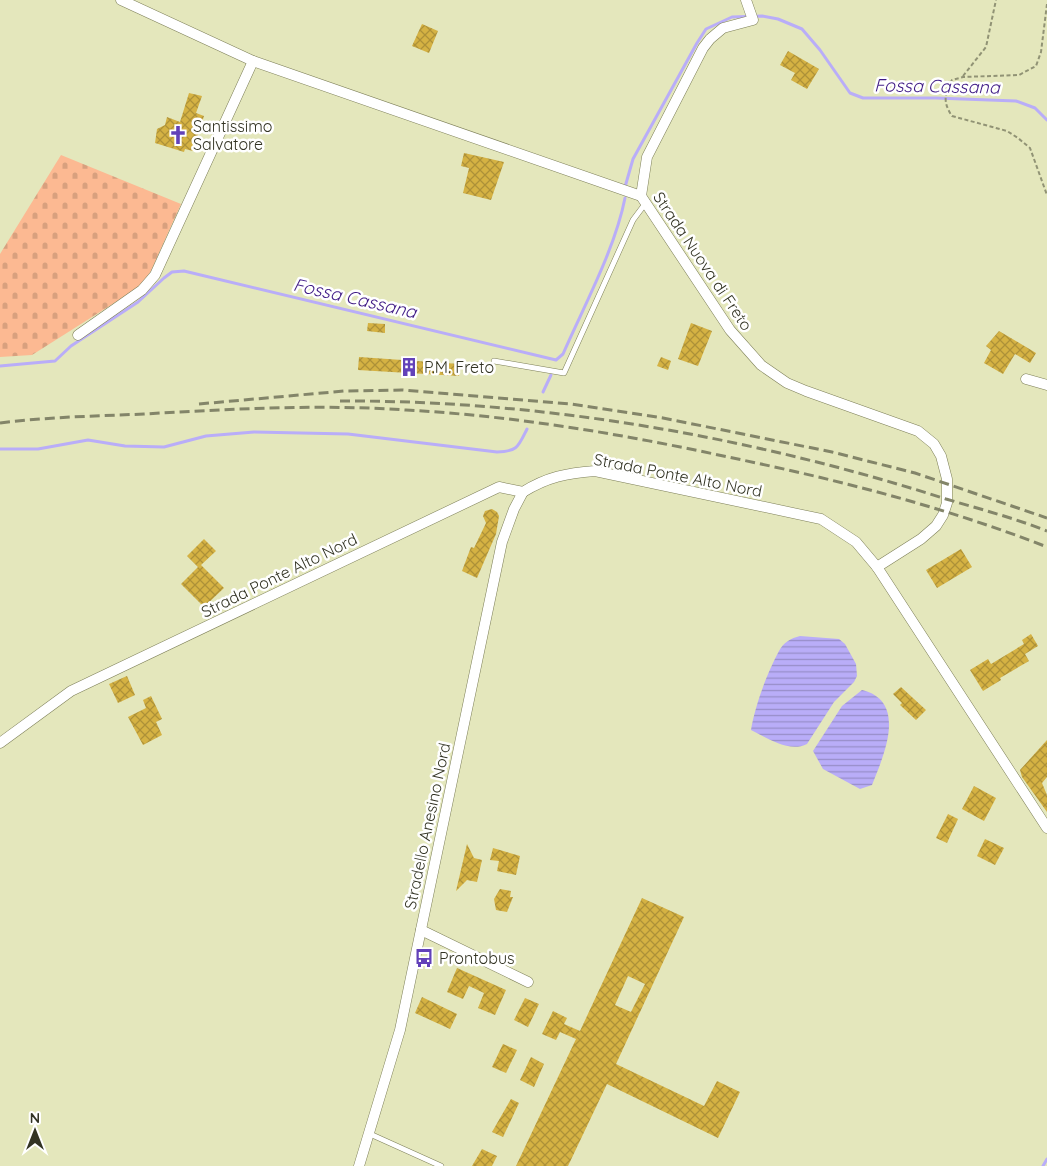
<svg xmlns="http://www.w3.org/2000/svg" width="1047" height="1166" font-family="Quicksand,sans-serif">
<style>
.cemetery{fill:url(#cemetery-stones)}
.water{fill:url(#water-rules)}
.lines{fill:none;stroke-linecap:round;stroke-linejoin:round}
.stream{stroke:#b9adf8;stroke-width:3}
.building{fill:url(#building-cross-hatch);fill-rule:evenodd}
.lane-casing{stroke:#7d7f58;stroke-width:6}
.street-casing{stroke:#7d7f58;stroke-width:11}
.path{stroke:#919375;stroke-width:2;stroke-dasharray:4 2.5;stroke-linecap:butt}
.lane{stroke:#fff;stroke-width:5}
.street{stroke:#fff;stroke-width:10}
.rail{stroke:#838569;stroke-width:3;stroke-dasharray:10 5;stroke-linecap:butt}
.labels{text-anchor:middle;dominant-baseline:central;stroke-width:5;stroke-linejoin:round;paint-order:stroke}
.poi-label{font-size:16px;fill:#323323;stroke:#fff;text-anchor:start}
.street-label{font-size:16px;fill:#323323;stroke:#fff}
.water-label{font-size:18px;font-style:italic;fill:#3f1a85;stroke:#fff}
</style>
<defs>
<pattern id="cemetery-stones" width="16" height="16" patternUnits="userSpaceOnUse" patternTransform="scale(1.25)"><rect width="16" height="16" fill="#fcb992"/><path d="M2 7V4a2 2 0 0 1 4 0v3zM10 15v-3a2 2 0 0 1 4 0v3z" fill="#d8a07e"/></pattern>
<pattern id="water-rules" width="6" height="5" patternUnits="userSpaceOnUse" patternTransform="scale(1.25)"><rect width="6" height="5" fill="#b9adf8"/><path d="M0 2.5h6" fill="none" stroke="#978dc8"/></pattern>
<pattern id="building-cross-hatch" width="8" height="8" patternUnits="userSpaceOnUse" patternTransform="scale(1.25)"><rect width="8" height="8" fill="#d5b243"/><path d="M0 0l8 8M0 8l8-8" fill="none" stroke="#ad9138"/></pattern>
</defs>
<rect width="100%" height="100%" fill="#e4e7bc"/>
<polygon class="cemetery" points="61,155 181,204 151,271 141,286 32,355 0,357 0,254"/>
<g class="water">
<path d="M800,636L839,639L845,644L856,664L857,676L854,682L834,702L807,744C789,753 767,738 751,730C755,706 767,673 779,651C783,643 791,638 800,636Z"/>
<path d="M862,690C908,701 884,755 872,785L860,789L823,769L813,751L842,706Z"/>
</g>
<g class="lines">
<g class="stream">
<polyline points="625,187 633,159 697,43 706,29 732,17 762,16 778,19 802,29 820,50 850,93 863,98 936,98 1016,101 1035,108 1047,120"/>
<path d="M0,366L55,361L71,346L138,302L164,278L172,272L184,271L556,360L563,354C584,306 615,249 625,198"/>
<polyline points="543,392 551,375"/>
<path d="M0,449H38L88,440L125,446L164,447L206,436L254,432L348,434L497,452C518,451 518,447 527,429"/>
<polyline points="1043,1166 1047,1159"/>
</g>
</g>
<g class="building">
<polygon points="422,24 438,31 429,53 412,46"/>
<polygon points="788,51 819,69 807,89 791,80 795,73 780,65"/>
<polygon points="189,93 202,96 196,113 204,116 193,151 185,149 184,152 155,143 157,129 165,125 167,117 180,122"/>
<polygon points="464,153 504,162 491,200 463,193 469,168 461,166"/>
<polygon points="368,323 385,324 385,333 367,331"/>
<polygon points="691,323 712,331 698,366 678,359"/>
<polygon points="999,331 1036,353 1030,363 1015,354 1003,374 984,363 991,350 986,346"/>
<polygon points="359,357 460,364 459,376 358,370"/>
<polygon points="661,357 671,361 668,370 657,366"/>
<polygon points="492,509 497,512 499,516 496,534 477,578 462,571 471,547 474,548 486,523 483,516 485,511"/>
<polygon points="204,539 216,551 201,565 224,588 204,607 181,584 198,567 187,556"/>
<polygon points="961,549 972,567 937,588 926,570"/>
<polygon points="1031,634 1038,646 1025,654 1029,661 1000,678 1001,680 983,691 970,670 988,659 991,664 1024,644 1022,640"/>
<polygon points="127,676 135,695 118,703 109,684"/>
<polygon points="901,687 926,710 916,720 900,705 902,703 893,694"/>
<polygon points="151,696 162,719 156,722 162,735 143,745 128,717 146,708 143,700"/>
<polygon points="1047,740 1047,777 1042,783 1047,795 1047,812 1022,777 1020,770"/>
<polygon points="974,786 996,798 984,821 962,809"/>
<polygon points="948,814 958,819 947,843 936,838"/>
<polygon points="985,839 1004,848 995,865 977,856"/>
<polygon points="467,844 474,858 482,860 477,882 467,880 456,891"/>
<polygon points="493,848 520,856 516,875 497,871 499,861 490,860"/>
<polygon points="500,889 511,891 510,897 513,897 507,912 496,910 494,899"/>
<path d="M642,898L684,917L616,1064L704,1106L717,1081L740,1092L718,1138L607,1084L568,1166H516L576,1039L560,1032L556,1040L542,1034L553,1011L567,1018L564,1024L580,1031ZM628,976L645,984L631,1012L615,1005Z"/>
<polygon points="457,968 506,990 495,1015 478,1008 484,993 469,986 463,999 447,992"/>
<polygon points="422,997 457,1014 450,1029 415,1013"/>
<polygon points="525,998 539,1004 528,1027 514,1020"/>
<polygon points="503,1044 517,1050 506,1073 492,1067"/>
<polygon points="531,1057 544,1064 534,1087 520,1080"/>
<polygon points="511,1099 519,1103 503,1137 492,1132"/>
<polygon points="482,1149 497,1156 492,1166 472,1166"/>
</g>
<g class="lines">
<g class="lane-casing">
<g id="lane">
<polyline points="494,361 564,373 633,220 645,204"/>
<polyline points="370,1134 441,1166"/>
</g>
</g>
<g class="street-casing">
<g id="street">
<polyline points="121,0 253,61 641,196 730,330 761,365 787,383 806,391 918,431 934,444 941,456 947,479 947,503 943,515 936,526 921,539 877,567"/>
<polyline points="641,196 647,157 703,48 710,39 723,28 753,20 746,0"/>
<polyline points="78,335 142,290 155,275 253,61"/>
<polyline points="1026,379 1047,385"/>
<path d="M0,743L71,691L499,487L523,492C547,477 567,473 595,471L821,519L856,542L877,567L1047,828"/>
<polyline points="421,930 528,982"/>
<polyline points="359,1166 400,1030 502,542 514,509 523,492"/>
</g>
</g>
<g class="path">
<path d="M1047,4L1041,52L1036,66L1019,75L963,77L952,80C944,93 943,103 952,116L1007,131L1018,138L1030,148L1047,195"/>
<polyline points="963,76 986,47 996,0"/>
</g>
<use href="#lane" class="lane"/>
<use href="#street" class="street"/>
<g class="rail">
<path d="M340,401C544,400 752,437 946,499C980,509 1014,518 1047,531"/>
<polyline points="199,404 344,391 402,390 571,404 663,418 832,452 915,473 1047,518"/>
<path d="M0,423C48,417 96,416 144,414C231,409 319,404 406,410C515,416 622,434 728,457C835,479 945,507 1047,547"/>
</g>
</g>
<defs>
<g id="church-bare" transform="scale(1.5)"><path d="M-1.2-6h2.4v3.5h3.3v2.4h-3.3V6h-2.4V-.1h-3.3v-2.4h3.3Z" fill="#6241b9" stroke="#fff" stroke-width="2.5" paint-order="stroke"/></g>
<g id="building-bare" transform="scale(1.5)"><path d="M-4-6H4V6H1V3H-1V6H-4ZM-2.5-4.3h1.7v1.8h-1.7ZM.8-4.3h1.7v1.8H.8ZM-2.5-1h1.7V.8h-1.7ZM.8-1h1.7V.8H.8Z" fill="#6241b9" stroke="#fff" stroke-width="2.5" paint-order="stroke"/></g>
<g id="bus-bare" transform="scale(1.5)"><path d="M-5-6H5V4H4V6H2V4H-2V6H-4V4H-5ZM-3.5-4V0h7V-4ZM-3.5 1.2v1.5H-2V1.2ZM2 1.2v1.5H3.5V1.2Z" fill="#6241b9" stroke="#fff" stroke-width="2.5" paint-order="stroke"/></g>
</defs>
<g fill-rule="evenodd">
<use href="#church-bare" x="178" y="135"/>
<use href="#building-bare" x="409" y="367"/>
<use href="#bus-bare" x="424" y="958"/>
</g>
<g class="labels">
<g class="poi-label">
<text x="193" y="126">Santissimo<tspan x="193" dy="18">Salvatore</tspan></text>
<text x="424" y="367">P.M. Freto</text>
<text x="439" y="958">Prontobus</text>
</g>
<g class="street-label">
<text transform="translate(703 261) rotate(56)">Strada Nuova di Freto</text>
<text transform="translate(678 475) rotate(11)">Strada Ponte Alto Nord</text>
<text transform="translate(279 575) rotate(-26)">Strada Ponte Alto Nord</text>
<text transform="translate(427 826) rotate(-78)">Stradello Anesino Nord</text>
</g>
<g class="water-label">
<text transform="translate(937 86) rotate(1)">Fossa Cassana</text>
<text transform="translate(355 298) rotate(13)">Fossa Cassana</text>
</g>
</g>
<g transform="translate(35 1131)" stroke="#ffffff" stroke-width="4" paint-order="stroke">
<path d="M0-4L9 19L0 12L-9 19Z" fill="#323323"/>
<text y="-8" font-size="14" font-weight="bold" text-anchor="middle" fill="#323323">N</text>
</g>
</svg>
